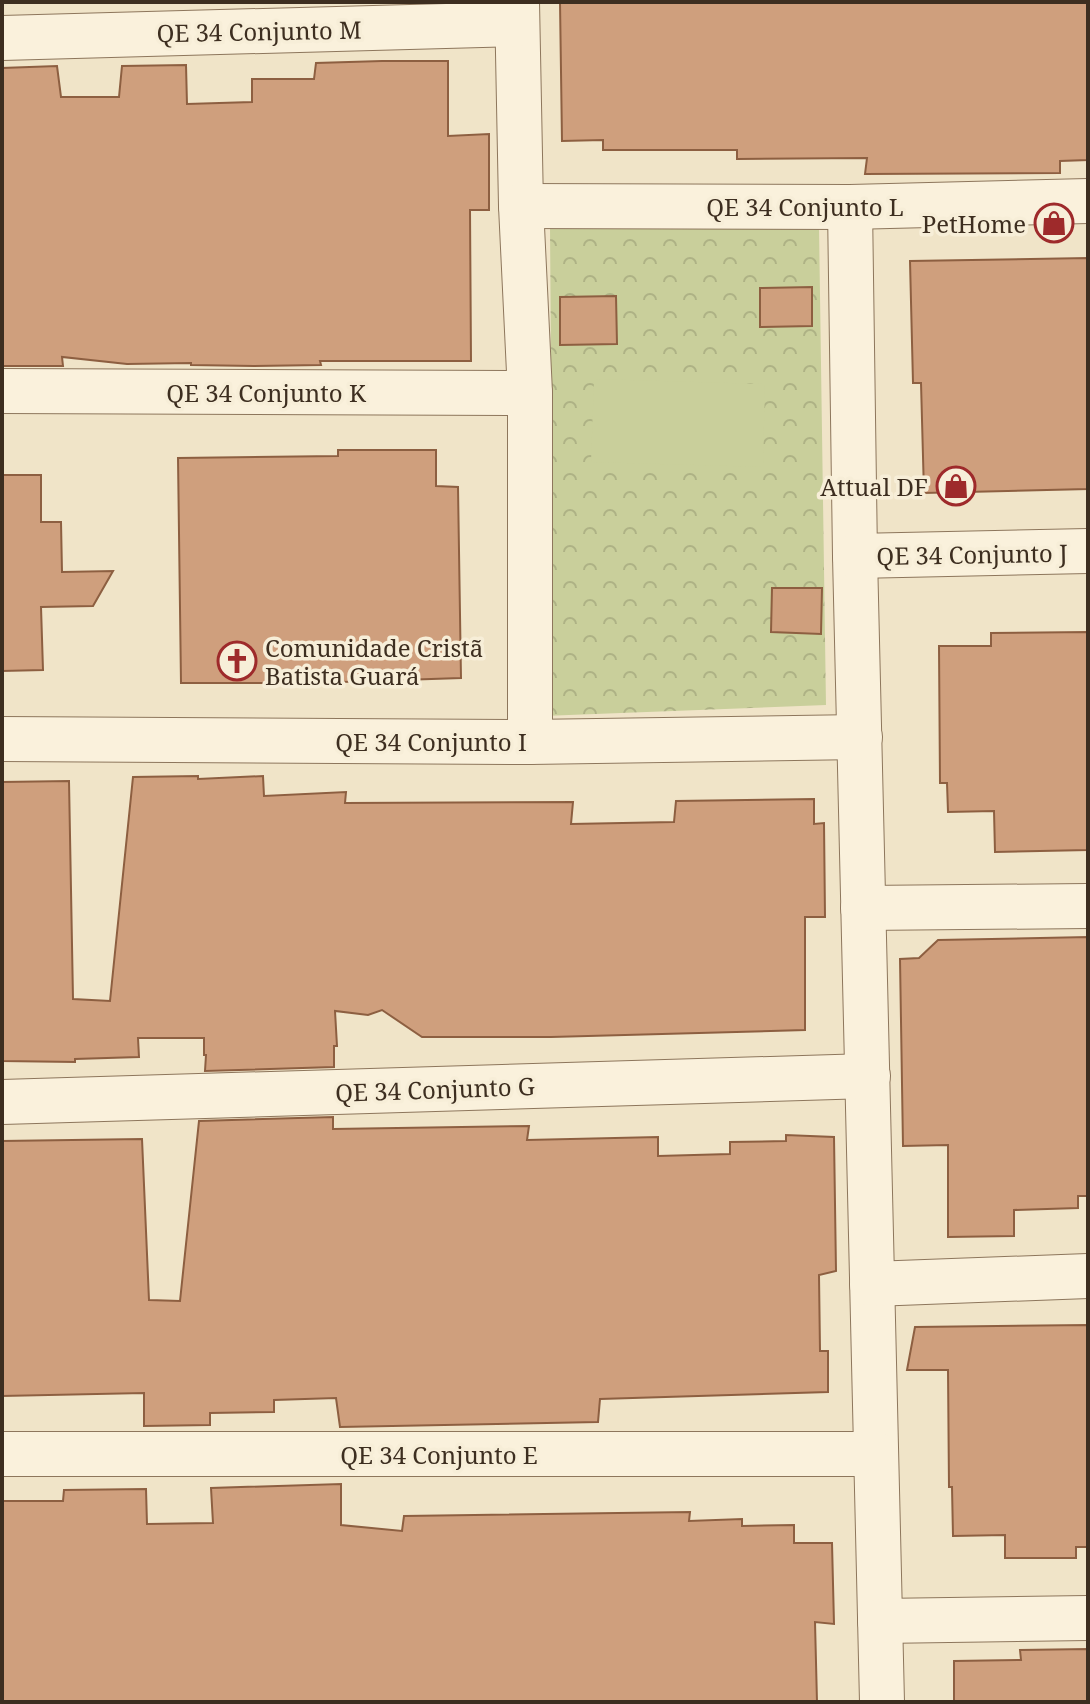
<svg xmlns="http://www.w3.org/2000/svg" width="1090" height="1704" font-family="'Noto Serif',serif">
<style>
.park{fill:url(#park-crowns)}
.pitch{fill:#c9cf9b}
.building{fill:#cf9f7d;stroke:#8d5f41;stroke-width:2}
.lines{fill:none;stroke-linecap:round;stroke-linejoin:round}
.minor-casing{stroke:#8d765c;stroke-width:46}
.minor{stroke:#faf1dc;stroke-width:44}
.labels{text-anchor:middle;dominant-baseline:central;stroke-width:7;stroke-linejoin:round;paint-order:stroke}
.street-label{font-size:24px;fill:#3d2e20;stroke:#f7eed8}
.poi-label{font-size:24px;fill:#3d2e20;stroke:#f7eed8;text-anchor:end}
</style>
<defs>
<pattern id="park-crowns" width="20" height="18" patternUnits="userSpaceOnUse" patternTransform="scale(2)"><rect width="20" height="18" fill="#c9cf9b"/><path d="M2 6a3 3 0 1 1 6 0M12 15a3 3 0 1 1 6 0" fill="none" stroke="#aeb285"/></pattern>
</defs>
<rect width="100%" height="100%" fill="#f0e4c8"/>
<polygon class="park" points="819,226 826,705 543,716 552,501 550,227"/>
<polygon class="pitch" points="594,379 765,384 763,467 591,462"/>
<g class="building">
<polygon points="560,2 1088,2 1088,160 1060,161 1060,173 865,174 867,158 737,159 737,150 603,150 603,140 562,141"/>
<polygon points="382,61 448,61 448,136 489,134 489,210 470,210 471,361 320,361 321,365 254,366 191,365 191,363 127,364 62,357 63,366 2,366 2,68 57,66 61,97 119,97 122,66 186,65 187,104 252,102 252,79 314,79 316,63"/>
<polygon points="1088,258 1088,489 924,493 921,383 913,383 910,261"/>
<polygon points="812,287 812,326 760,327 760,288"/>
<polygon points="616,296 617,344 560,345 560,297"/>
<polygon points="338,450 436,450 436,486 458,487 461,678 311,683 181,683 178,458 338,456"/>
<polygon points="2,475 41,475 41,522 61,522 62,572 113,571 93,606 41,607 43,670 2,671"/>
<polygon points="772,588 822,588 821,634 771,632"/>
<polygon points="1088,632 1088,850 995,852 994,811 948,812 947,783 940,783 939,646 991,646 991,633"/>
<polygon points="198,776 198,779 263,776 264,796 346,792 345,803 573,802 571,824 674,822 676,801 814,799 814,824 824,823 825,917 805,917 805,1030 551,1037 422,1037 382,1010 368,1015 335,1011 337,1046 334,1046 334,1067 205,1071 206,1055 204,1055 204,1038 138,1038 139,1057 75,1059 75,1062 2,1061 2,782 69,781 73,999 110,1001 133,777"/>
<polygon points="1088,937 1088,1196 1078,1196 1078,1208 1014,1210 1014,1236 948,1237 948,1145 903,1146 900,959 919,958 938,940"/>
<polygon points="333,1117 333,1129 529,1126 527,1140 658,1137 658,1156 730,1154 730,1142 786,1141 786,1135 834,1137 836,1271 819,1275 820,1351 828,1351 828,1392 600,1399 598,1422 340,1427 336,1398 274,1400 274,1412 210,1413 210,1425 144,1426 144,1393 2,1396 2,1141 142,1139 149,1300 180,1301 199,1121"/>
<polygon points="1088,1325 1088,1547 1076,1547 1076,1558 1005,1558 1005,1535 953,1536 952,1487 949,1487 948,1370 907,1370 915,1327"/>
<polygon points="341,1484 341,1525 402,1531 404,1516 690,1512 689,1521 742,1519 742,1526 794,1525 794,1543 832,1543 834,1624 815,1622 817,1702 2,1702 2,1501 63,1501 64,1490 146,1489 147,1524 213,1523 211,1488"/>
<polygon points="1088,1649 1088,1702 954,1702 954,1661 1021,1660 1020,1650"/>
</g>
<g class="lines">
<g class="minor-casing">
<g id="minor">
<polyline points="517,2 521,206 530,393 530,742"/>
<polyline points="2,38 517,24"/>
<polyline points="521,206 850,207 1088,201"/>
<polyline points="850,207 855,556 882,1702"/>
<polyline points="2,391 530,393"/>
<polyline points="855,556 1088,551"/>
<polyline points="2,739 530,742 860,737"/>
<polyline points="863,908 1088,906"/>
<polyline points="2,1102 868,1076"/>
<polyline points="872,1284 1088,1276"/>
<polyline points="2,1454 876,1454"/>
<polyline points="880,1621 1088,1618"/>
</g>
</g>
<use href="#minor" class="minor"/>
</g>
<defs>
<g id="shop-ring" transform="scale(2)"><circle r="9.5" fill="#f7eed8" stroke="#9e2a2b" stroke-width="1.5"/><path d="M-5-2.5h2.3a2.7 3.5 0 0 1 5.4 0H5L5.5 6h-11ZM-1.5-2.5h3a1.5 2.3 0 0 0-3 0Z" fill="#9e2a2b"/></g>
<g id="church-ring" transform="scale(2)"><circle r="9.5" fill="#f7eed8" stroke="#9e2a2b" stroke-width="1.5"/><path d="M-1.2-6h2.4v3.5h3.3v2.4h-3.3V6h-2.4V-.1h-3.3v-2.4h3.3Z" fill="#9e2a2b"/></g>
</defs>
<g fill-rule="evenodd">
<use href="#shop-ring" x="1054" y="223"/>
<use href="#shop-ring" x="956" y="486"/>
<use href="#church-ring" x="237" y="661"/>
</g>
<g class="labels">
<g class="street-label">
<text transform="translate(259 31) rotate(-1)">QE 34 Conjunto M</text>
<text x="805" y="206">QE 34 Conjunto L</text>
<text x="266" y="392">QE 34 Conjunto K</text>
<text transform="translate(972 554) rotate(-1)">QE 34 Conjunto J</text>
<text x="431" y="741">QE 34 Conjunto I</text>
<text transform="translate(435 1089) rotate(-2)">QE 34 Conjunto G</text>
<text x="439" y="1454">QE 34 Conjunto E</text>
</g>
<g class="poi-label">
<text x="1026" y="223">PetHome</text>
<text x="928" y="486">Attual DF</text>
<text x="265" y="647" text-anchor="start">Comunidade Cristã<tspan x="265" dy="28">Batista Guará</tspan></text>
</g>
</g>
<rect width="1090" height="1704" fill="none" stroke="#3d2e20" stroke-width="8"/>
</svg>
